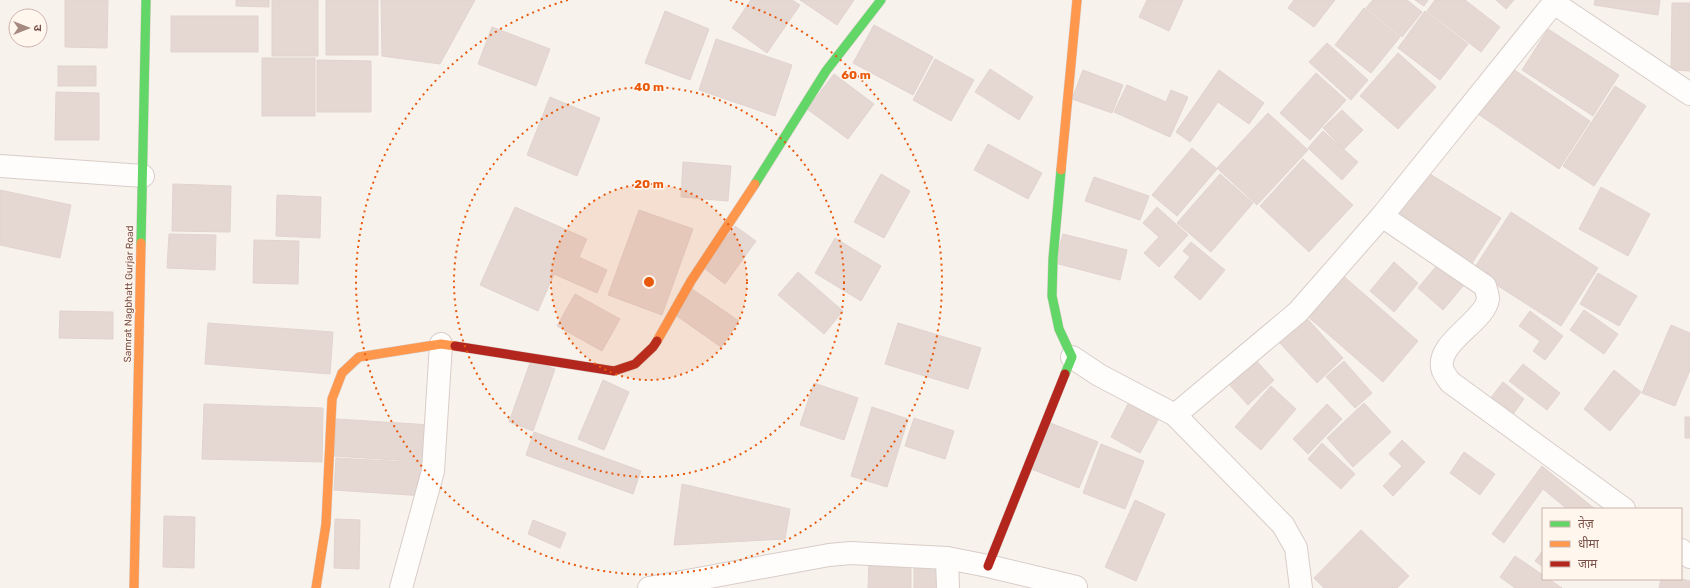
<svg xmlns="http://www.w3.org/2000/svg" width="1690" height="588" font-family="Rubik,'Noto Sans Devanagari',sans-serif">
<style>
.building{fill:#e5d8d3;stroke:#e2d3ce}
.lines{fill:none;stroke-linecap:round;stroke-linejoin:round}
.street-casing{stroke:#d8cdc8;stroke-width:24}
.fast-casing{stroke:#d8cdc8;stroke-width:10}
.slow-casing{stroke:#d8cdc8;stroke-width:10}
.jam-casing{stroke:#d8cdc8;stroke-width:10}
.street{stroke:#fefdfc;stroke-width:22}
.fast{stroke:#63d668;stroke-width:9}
.slow{stroke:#ff974d;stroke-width:9}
.jam{stroke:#b3261e;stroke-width:9}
.ring{fill:none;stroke:#e8590c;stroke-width:2;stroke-dasharray:2 4}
.labels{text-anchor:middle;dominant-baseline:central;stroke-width:3;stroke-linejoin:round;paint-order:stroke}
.street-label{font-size:10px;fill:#7a5148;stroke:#fff6ee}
.centre{fill:#e8590c;stroke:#fff6ee;stroke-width:2}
.ring-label{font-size:12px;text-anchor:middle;font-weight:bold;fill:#e8590c;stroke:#fff6ee;stroke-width:3;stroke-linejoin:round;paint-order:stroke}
</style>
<rect width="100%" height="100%" fill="#f8f2ec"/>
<g class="building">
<polygon points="65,0 108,0 107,48 65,47"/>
<polygon points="236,0 269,0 269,7 236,6"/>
<rect x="272" y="0" width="46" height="56"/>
<rect x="326" y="0" width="52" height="55"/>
<polygon points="381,0 475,0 440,64 382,56"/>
<polygon points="751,0 792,0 800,5 767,53 732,28"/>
<polygon points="800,0 854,0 837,25"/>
<polygon points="1147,0 1183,0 1169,31 1139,17"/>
<polygon points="1294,0 1335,0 1314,27 1288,8"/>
<polygon points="1373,0 1407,0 1422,12 1402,37 1366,8"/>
<polygon points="1415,0 1428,0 1424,6"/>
<polygon points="1435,0 1465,0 1500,27 1481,52 1427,11"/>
<polygon points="1496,0 1514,0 1506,9"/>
<polygon points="1595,0 1660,0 1658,15 1594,5"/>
<polygon points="1672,3 1690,3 1690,71 1671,70"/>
<polygon points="1364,8 1400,37 1371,73 1335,45"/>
<polygon points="665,11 709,29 690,80 645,63"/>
<polygon points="1425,11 1468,44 1440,80 1398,48"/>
<rect x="171" y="16" width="87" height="36"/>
<polygon points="874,25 933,57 913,95 853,63"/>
<polygon points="492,27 550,49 536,86 478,64"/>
<polygon points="1548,29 1619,75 1593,116 1522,70"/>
<polygon points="716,39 792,65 775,116 699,90"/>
<polygon points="1327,43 1368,80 1351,100 1309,62"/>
<polygon points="1398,53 1436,87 1398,129 1360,96"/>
<rect x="262" y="58" width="53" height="58"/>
<polygon points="935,59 974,80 951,121 913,100"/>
<polygon points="317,60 371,61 371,112 317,112"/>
<polygon points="1507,65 1590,121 1559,169 1475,112"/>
<rect x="58" y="66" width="38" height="20"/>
<polygon points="990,69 1033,97 1019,120 975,92"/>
<polygon points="1083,70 1123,85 1112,113 1072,99"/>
<polygon points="1219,70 1264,103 1249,124 1218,102 1190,142 1176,132"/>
<polygon points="1316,73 1346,100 1310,140 1280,113"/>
<polygon points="834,74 874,104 848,139 807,109"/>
<polygon points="1127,85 1166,102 1171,90 1188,97 1170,137 1114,112"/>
<polygon points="1615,86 1646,106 1594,186 1563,166"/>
<polygon points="56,92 99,93 99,140 55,140"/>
<polygon points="550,97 600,118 577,176 527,155"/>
<polygon points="1342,110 1363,130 1344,149 1323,128"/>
<polygon points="1268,113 1308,150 1257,205 1217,168"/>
<polygon points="1323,131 1358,162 1342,180 1308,148"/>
<polygon points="988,144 1042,173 1028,199 974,170"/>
<polygon points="1192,148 1217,169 1177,216 1152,195"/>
<polygon points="1303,159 1353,205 1309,252 1260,206"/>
<polygon points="683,162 731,166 728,201 681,197"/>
<polygon points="1425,171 1501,218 1471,265 1396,213"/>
<polygon points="881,174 910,191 884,238 854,222"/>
<polygon points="1220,174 1253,203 1211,252 1177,223"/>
<polygon points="1094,177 1149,196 1140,220 1085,201"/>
<polygon points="173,184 231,186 230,232 172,231"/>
<polygon points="1601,187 1650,214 1628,256 1579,229"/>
<polygon points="0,190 71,205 60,258 0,245"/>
<polygon points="277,195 321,197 320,238 276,236"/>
<polygon points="515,207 587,239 579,257 607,270 597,293 554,274 538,311 480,285"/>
<polygon points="1157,207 1188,235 1159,267 1144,253 1159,237 1143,223"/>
<polygon points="639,210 693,229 662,315 608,295"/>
<polygon points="1511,212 1598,268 1561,326 1473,270"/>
<polygon points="735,226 756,241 725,284 704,268"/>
<polygon points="169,234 216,235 215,270 167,268"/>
<polygon points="1063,234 1127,250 1120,280 1055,263"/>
<polygon points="835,238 881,266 861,301 815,273"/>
<polygon points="254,240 299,241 298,284 253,283"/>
<polygon points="1191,242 1225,270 1200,300 1174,277 1190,257 1183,251"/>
<polygon points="1394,262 1418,283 1394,312 1370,291"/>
<polygon points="1439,263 1464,285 1443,310 1418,288"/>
<polygon points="798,272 843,311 824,334 778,295"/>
<polygon points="1598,273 1637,296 1619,326 1580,304"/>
<polygon points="1341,274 1418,341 1383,382 1306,315"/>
<polygon points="692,289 739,321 721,347 674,314"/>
<polygon points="575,294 620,319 602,351 557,326"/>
<polygon points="1584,310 1618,334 1604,354 1570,330"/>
<polygon points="60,311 113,312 113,339 59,338"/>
<polygon points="1530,311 1563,336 1545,360 1533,351 1540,341 1519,326"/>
<polygon points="1304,315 1343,358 1317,383 1277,340"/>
<polygon points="208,323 333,332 330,374 205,364"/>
<polygon points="898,323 981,348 968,389 885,364"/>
<polygon points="1671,325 1690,333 1690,370 1675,406 1642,393"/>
<polygon points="1253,357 1274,380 1248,405 1227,382"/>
<polygon points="531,360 555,369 533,431 509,422"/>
<polygon points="1344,361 1372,393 1355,408 1326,377"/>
<polygon points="1523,364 1560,393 1547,410 1509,381"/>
<polygon points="1614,370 1641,392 1610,431 1584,409"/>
<polygon points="603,380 629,392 604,450 578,439"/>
<polygon points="1503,382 1524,399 1508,421 1486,404"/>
<polygon points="814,383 858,398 844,440 800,425"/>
<polygon points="1271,386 1296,409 1261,450 1235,427"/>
<polygon points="1129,402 1159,418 1140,453 1111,437"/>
<polygon points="1364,403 1391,432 1353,467 1327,438"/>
<polygon points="204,404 323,408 322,462 202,459"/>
<polygon points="1327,404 1342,419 1308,454 1293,439"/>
<polygon points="872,407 908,419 887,487 851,476"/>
<rect x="1685" y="417" width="5" height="21"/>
<polygon points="914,418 954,431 945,459 905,446"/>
<polygon points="336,419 431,425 428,462 334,456"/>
<polygon points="1048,422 1098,442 1079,488 1029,468"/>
<polygon points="534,432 641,471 633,494 526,455"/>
<polygon points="1402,440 1425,462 1393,496 1383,486 1402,466 1389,454"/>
<polygon points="1322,443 1355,474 1341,489 1308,459"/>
<polygon points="1101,444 1144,461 1125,509 1083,493"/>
<polygon points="1464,452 1495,474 1480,495 1450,473"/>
<polygon points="336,458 426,463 424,496 334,490"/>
<polygon points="1542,466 1595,509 1567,509 1543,489 1504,543 1492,534"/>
<polygon points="682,484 790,509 785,539 674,545"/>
<polygon points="1135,500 1165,514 1136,581 1105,567"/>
<polygon points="164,516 195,517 194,568 163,567"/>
<polygon points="335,519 360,520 359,569 334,568"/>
<polygon points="533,520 566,533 560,548 528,534"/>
<polygon points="1361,530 1409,576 1397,588 1324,588 1314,578"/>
<polygon points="1543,550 1543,567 1535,561"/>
<polygon points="1515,556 1543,575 1543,579 1549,579 1562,588 1515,588 1500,577"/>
<rect x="914" y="559" width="29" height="29"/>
<polygon points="869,562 911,562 911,588 868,588"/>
<polygon points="1661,579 1681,579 1690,581 1690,588 1659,588"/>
</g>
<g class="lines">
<g class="street-casing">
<g id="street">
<polyline points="1554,3 1690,94"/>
<polyline points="0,166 143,176"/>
<path d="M1382,216L1485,286C1486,290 1488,295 1488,299C1485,322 1433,344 1443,371C1445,375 1448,379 1450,382L1624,509"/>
<polyline points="1072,357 1099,375 1175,415 1283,525 1296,548 1301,588"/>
<polyline points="1175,415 1298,312 1382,216 1556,0"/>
<polyline points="1681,550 1690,557"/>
<polyline points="947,558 948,588"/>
<polyline points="401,588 433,471 441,344"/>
<polyline points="649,588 829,555 851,553 947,558 988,566 1076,587"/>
</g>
</g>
<g class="fast-casing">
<g id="fast">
<polyline points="1061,170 1053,259 1052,296 1059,329 1072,357 1065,374"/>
<polyline points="755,184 826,71 881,0"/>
<polyline points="141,243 146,0"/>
</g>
</g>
<g class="slow-casing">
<g id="slow">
<polyline points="1061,170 1077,0"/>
<polyline points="657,341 691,281 755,184"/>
<polyline points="134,588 141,243"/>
<polyline points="316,588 326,524 332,399 342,373 359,357 441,344 455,346"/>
</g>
</g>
<g class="jam-casing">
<g id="jam">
<polyline points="455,346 614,371 635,364 653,347 657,341"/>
<polyline points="988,566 1065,374"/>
</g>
</g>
<use href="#street" class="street"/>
<use href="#fast" class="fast"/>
<use href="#slow" class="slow"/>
<use href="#jam" class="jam"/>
</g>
<circle cx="649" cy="282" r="98" fill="#e8590c" fill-opacity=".12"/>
<g class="ring">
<circle cx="649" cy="282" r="98"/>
<circle cx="649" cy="282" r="195"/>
<path d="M730 0A293 293 0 1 1 568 0"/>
</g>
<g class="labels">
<g class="street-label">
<text transform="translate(129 294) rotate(-89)">Samrat Nagbhatt Gurjar Road</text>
</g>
</g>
<circle cx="649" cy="282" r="6" class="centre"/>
<g class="ring-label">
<text x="856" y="79">60 m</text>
<text x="649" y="91">40 m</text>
<text x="649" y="188">20 m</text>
</g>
<rect x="1542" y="508" width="140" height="72" fill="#fff6ee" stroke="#cab4ac"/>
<rect x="1550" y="521" width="20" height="6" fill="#63d668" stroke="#cab4ac"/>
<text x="1578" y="528" font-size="12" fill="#7a5148">तेज़</text>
<rect x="1550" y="541" width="20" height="6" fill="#ff974d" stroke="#cab4ac"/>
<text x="1578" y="548" font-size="12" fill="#7a5148">धीमा</text>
<rect x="1550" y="561" width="20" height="6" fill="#b3261e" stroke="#cab4ac"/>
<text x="1578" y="568" font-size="12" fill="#7a5148">जाम</text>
<g transform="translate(28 28) rotate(90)"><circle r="19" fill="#fff6ee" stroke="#cab4ac"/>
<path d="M0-3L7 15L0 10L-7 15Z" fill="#a68981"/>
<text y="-6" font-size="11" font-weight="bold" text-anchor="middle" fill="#7a5148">उ</text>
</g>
</svg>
